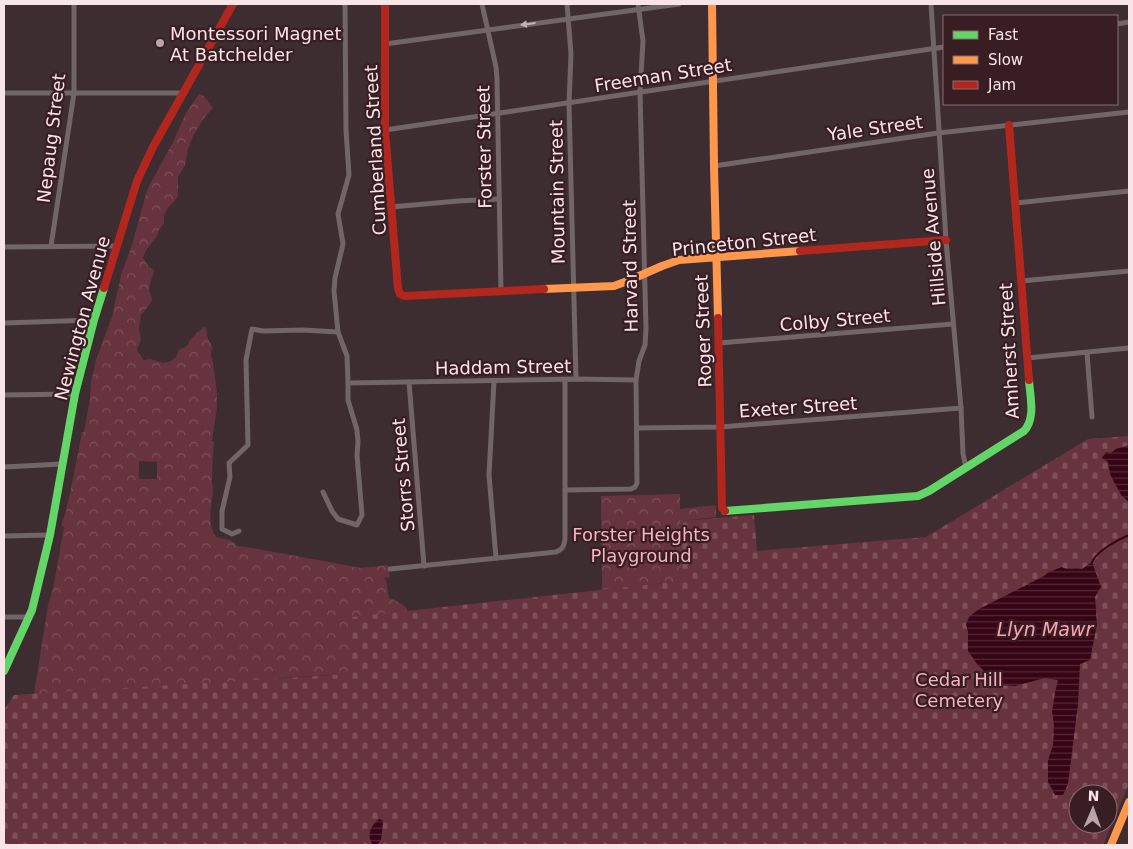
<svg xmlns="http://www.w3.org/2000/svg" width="1133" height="849" font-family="'DejaVu Sans',sans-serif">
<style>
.forest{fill:url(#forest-crowns);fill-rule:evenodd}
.cemetery{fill:url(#cemetery-stones);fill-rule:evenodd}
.garden{fill:#67333f}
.water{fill:url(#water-rules)}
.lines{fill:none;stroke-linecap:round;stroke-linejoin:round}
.stream{stroke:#360415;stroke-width:2}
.street{stroke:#726567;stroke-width:5}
.fast{stroke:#63d668;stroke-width:8}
.slow{stroke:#ff974d;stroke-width:8}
.jam{stroke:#b3261e;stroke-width:8}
.oneway{fill:#c3b2b4}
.poi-dot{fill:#b7a5a8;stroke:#381d23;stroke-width:2}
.labels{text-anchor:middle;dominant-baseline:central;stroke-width:4.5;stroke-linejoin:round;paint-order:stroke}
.poi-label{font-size:18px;fill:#f9e5e8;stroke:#381d23;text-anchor:start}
.street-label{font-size:18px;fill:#f9e5e8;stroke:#381d23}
.park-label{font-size:18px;fill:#f7b3bf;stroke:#381d23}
.water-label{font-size:19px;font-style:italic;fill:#faa1b2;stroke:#381d23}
</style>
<defs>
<pattern id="forest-crowns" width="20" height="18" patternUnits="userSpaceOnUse" patternTransform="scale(1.25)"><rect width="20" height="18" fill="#67333f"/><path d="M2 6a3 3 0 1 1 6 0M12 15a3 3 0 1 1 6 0" fill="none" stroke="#7e505b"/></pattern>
<pattern id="cemetery-stones" width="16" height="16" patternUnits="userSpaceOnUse" patternTransform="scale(1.25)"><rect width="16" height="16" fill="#67333f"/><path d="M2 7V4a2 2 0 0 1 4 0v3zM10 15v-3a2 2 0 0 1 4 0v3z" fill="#7e505b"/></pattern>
<pattern id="water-rules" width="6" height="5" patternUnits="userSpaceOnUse" patternTransform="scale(1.25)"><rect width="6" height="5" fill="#360415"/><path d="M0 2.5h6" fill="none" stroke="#542837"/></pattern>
</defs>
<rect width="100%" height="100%" fill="#3d2d30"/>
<g class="forest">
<path d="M199,94L204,96L213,108L204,118L193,136L188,149L185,165L178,177V194L177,198L167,209L164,215V223L159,230L157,236L146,250L144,255L143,258L149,267L153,269L154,272L151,280L149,290L152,299L151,303L141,315L139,329L141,340L137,350L139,354L144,360L150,359L163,363L171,361L176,357L179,350L188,345L190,340L196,334L204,327L206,328L208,339L212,346L211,355L213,363L217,393V407L212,441H214C213,454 212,467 212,480C212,484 213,488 213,492C211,507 207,523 216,537L230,540L236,544V546L247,547L361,568L388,565L390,577L384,578L386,580L389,598C395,600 402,604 407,608V614L349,674L279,678L4,845L35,694H34L48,605L53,589L64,527L62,526C61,521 65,517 66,511C72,485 77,459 82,432H84L90,399L91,382L96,360L112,317L121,275L132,245L147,190L173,142L186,113ZM139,461L157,462V479H139Z"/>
<polygon points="680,494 680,509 716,505 716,517 680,521 682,581 602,590 601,496"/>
</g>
<path class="cemetery" d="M1129,436V784L1103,845H4V710L14,695L348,674L352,617L682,581L680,521L754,515L757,551L926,537L1088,439ZM1078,794H1108V824H1078Z"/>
<rect class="garden" x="627" y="547" width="23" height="15"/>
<g class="water">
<polygon points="1129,445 1129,502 1122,496 1115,484 1110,474 1108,462 1102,458 1106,452 1111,453 1116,449"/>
<path d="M1092,562L1101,587L1095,597L1097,624L1090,660L1080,664L1078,704L1068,784L1063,795H1055L1048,782V760L1053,745L1054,725L1052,712L1055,692L1058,680L1045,678L1015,686L998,685L977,664L968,651V632L966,624L970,616L979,609L1044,576L1049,572L1062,567C1068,571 1075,567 1082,569Z"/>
<path d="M379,819L382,820L383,822L381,840L377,845H373C366,836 370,826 379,819Z"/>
</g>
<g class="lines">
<path class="stream" d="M1092,562C1097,551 1117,540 1129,535"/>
<g class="street">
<polyline points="345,4 346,130 349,175 338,214 343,244 335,278 334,291 338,332 347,356 348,383 576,379 636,380"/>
<polyline points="482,4 496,67 497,79 501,292"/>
<polyline points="567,4 571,54 569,104 576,379"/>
<polyline points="931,4 946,240 961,408 963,454 966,467"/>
<polyline points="1117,24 1129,22"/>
<polyline points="385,44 679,4"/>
<polyline points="4,93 183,93"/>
<polyline points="385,130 944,47"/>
<polyline points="714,166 938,133 1129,112"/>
<polyline points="1015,203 1129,191"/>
<polyline points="391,207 458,201 499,199"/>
<polyline points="51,246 74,93 74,4"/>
<polyline points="4,247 117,246"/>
<polyline points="1021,281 1129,271"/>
<polyline points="4,323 94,320"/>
<polyline points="719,343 953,324"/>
<polyline points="1087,353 1092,417"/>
<polyline points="1027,358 1129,348"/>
<polyline points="494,381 489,475 496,558"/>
<polyline points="409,382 424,566"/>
<polyline points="4,395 75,394"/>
<polyline points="637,428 720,427 961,408"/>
<polyline points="4,467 62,464"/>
<polyline points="565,490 631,489 635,487 637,483 636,380 639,361 645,345 646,329 640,92 643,41 638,4"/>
<polyline points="323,492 332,511 338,519 357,525 362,515 357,455 358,442 357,430 348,400 348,383"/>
<polyline points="239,531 232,534 222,529 222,511 230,477 229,463 248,445 246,360 252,329 263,331 303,330 338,332"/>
<polyline points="4,536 50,535"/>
<path d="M390,569L556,552C563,549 564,546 565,539V380"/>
<polyline points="4,617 29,617"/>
</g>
<g class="fast">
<path d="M725,511L918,496L929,491L1024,431C1036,418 1030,397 1029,380"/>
<polyline points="4,671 32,610 50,535 75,394 94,320 104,288"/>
</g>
<g class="slow">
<polyline points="712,4 714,166 718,318"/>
<polyline points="544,289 614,286 630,280 662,266 679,260 800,251"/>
<polyline points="1111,845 1129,802"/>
</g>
<g class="jam">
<polyline points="385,4 385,130 398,289 400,294 404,296 544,289"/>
<polyline points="1009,125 1029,380"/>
<polyline points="800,251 946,240"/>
<polyline points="104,288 137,181 153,147 233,4"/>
<polyline points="718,318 722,508 725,511"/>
</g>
</g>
<defs><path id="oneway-solid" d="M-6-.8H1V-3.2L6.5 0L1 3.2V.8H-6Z" transform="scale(1.25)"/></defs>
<use class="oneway" href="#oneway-solid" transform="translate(528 24) rotate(173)"/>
<circle class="poi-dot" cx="160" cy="43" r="5"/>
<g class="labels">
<g class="poi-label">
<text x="170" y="33">Montessori Magnet<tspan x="170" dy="21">At Batchelder</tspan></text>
</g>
<g class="street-label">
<text transform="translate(663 75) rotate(-9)">Freeman Street</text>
<text transform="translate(875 128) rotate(-8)">Yale Street</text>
<text transform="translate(51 138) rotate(-83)">Nepaug Street</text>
<text transform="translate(484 147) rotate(-91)">Forster Street</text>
<text transform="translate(375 150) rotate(-93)">Cumberland Street</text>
<text transform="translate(557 192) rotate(-91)">Mountain Street</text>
<text transform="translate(933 237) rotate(-95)">Hillside Avenue</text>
<text transform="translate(744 242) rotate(-6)">Princeton Street</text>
<text transform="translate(630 266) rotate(-91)">Harvard Street</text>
<text transform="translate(82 318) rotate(-75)">Newington Avenue</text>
<text transform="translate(835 320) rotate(-5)">Colby Street</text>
<text transform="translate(703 331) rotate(-92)">Roger Street</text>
<text transform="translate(1009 351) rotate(-93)">Amherst Street</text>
<text transform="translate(503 367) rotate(-1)">Haddam Street</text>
<text transform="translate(798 407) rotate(-4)">Exeter Street</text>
<text transform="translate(403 475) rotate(-95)">Storrs Street</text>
</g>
<g class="park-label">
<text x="641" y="534">Forster Heights<tspan x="641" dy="21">Playground</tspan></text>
<text x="959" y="679">Cedar Hill<tspan x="959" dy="21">Cemetery</tspan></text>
</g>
<g class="water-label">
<text x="1045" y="629">Llyn Mawr</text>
</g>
</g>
<rect width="1133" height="849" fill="none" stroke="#f9e5e8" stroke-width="10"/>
<rect x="943" y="15" width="175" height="90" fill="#381d23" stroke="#856d72"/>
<rect x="953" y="31" width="25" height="8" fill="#63d668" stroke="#856d72"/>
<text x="988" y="40" font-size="15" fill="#f9e5e8">Fast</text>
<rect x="953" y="56" width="25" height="8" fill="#ff974d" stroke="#856d72"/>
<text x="988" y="65" font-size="15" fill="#f9e5e8">Slow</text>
<rect x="953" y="81" width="25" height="8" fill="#b3261e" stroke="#856d72"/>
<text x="988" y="90" font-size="15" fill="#f9e5e8">Jam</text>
<g transform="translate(1093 809) rotate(2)"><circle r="24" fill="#381d23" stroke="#856d72"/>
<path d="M0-4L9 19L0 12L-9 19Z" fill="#b7a5a8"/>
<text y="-8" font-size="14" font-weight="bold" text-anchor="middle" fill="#f9e5e8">N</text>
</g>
</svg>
